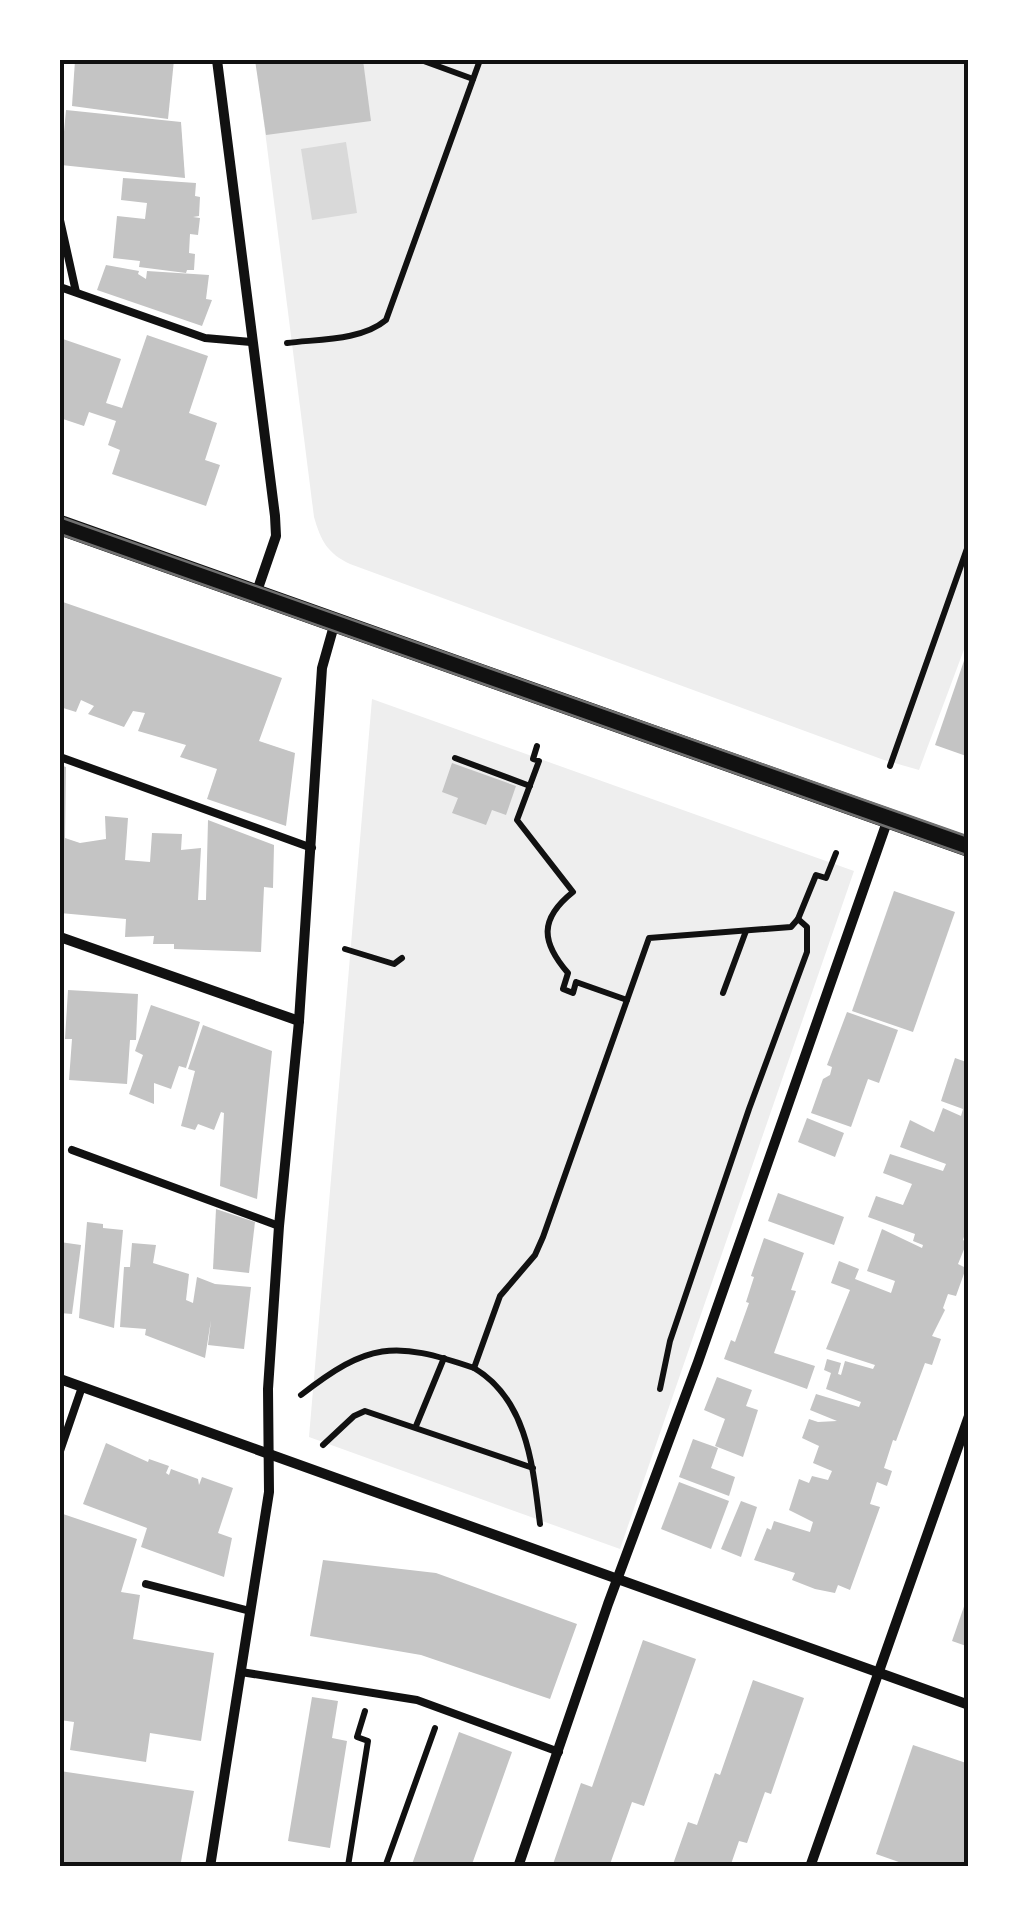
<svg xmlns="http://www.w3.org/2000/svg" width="1029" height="1927" font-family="Signika,sans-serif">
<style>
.green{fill:#eee}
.water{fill:#d9d9d9}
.building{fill:#c4c4c4}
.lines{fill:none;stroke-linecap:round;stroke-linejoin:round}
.path{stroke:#111;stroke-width:6}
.service{stroke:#111;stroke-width:8}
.minor{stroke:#111;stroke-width:10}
.secondary{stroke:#111;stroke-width:20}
.tram{stroke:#707070;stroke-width:2.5}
.neatline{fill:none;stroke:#111;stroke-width:4}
</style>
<rect width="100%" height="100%" fill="#fff"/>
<g class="green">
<path d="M256,60H969V636L919,770L884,760L350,564C327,553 321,541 314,517Z"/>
<polygon points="372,699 854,871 620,1549 309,1437"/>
</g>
<polygon class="water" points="346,142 357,213 312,220 301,149"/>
<g class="building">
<polygon points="75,60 174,60 168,119 72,106"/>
<polygon points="255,60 363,60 371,121 266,135"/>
<polygon points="66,110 181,122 185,178 61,165"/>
<polygon points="123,178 196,183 195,196 200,197 199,216 193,217 200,218 198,235 190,234 189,253 195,254 194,270 187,270 186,273 139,267 140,261 113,258 117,216 145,219 147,203 121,200"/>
<polygon points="106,265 139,271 138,274 146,279 147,271 209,275 206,299 212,300 202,326 97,290"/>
<polygon points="147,335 208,356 189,413 217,423 205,460 220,465 206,506 112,474 120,450 108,445 116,421 89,412 84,426 60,418 60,338 121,359 106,403 122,408"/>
<polygon points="60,601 282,678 259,741 295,753 286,826 207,799 217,769 180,757 186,745 138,731 145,713 133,711 124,727 88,714 94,706 81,700 76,712 60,707"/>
<polygon points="968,649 969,649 969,757 935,745"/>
<polygon points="452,763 516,786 506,815 492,810 486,825 452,813 458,798 442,792"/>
<polygon points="60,765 66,767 65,838 80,843 106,839 105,816 128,818 125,860 150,862 152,833 182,834 181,850 201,848 198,900 206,900 208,820 274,845 273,888 264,887 261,952 174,949 174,944 153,944 154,936 125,937 126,919 60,913"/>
<polygon points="894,891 955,912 913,1032 852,1011"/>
<polygon points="68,990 138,994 136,1040 130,1040 127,1084 69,1080 72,1039 65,1039"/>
<polygon points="151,1005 200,1022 186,1068 179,1066 171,1089 154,1083 154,1104 129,1094 143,1055 135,1051"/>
<polygon points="847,1012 898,1030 879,1083 868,1079 851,1127 811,1113 823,1079 830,1075 832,1067 827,1065"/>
<polygon points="203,1025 272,1051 257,1199 220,1186 224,1113 221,1112 214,1130 198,1124 195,1130 181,1126 195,1071 188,1069"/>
<polygon points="955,1058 969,1063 969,1221 963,1240 967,1242 958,1264 966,1268 956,1296 948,1294 943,1308 945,1310 932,1336 941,1339 932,1365 925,1363 896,1441 893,1440 884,1468 892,1471 887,1486 877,1482 870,1504 880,1507 850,1590 838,1585 835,1593 815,1589 792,1580 795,1573 754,1560 767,1528 771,1530 774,1521 810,1532 813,1522 789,1510 799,1479 809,1483 812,1476 828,1480 832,1471 813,1463 819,1446 802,1438 809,1419 818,1422 837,1421 810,1410 816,1394 859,1407 861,1402 826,1389 831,1373 824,1370 827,1359 841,1363 838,1374 841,1375 845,1361 873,1369 875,1365 826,1349 850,1290 831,1283 839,1261 859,1269 855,1279 891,1293 895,1281 867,1271 882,1229 922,1248 923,1245 913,1241 915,1234 868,1217 876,1196 903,1205 912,1184 883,1173 890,1154 943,1171 946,1164 900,1147 910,1120 934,1132 943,1108 961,1116 963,1109 941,1101"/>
<polygon points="807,1118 844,1133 835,1157 798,1142"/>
<polygon points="778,1193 844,1217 834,1245 768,1221"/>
<polygon points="216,1209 255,1222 249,1273 213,1269"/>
<polygon points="87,1222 103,1224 103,1228 123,1230 114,1328 79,1318"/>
<polygon points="764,1238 804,1253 791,1290 796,1291 774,1353 815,1366 807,1389 724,1359 731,1340 735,1342 749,1303 746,1302 754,1277 751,1276"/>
<polygon points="60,1242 81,1245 72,1314 60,1313"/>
<polygon points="132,1243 156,1245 153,1263 189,1274 186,1300 193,1303 197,1277 215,1284 251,1287 244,1349 208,1345 211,1320 205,1358 145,1335 146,1329 120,1327 124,1267 130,1267"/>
<polygon points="717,1377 752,1390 746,1406 758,1410 743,1457 715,1446 725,1419 704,1410"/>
<polygon points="693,1439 718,1448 711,1468 735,1477 729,1496 679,1477"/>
<polygon points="106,1443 148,1462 149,1459 169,1466 166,1473 169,1475 171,1469 198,1479 199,1485 202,1477 233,1488 218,1533 232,1538 224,1577 141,1547 147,1528 83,1504"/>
<polygon points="679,1482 729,1501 711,1549 661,1529"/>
<polygon points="741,1501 757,1507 741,1557 721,1549"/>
<polygon points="60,1513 137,1539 121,1592 140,1595 133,1639 214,1653 201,1741 150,1733 146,1762 70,1750 74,1722 60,1720"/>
<polygon points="323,1560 436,1573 577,1624 550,1699 421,1655 310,1636"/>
<polygon points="968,1595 969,1595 969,1647 952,1641"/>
<polygon points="643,1640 696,1659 644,1806 632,1802 609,1867 552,1867 581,1783 592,1787"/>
<polygon points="753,1680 804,1698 771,1794 765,1792 747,1843 739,1841 730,1867 672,1867 688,1822 697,1825 715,1773 720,1775"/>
<polygon points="312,1697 338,1701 332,1738 347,1741 330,1848 288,1841"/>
<polygon points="459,1732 512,1752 471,1867 411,1867"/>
<polygon points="913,1745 969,1764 969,1867 913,1867 876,1854"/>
<polygon points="60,1771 194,1791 180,1867 60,1867"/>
</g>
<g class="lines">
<g class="path">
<polyline points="421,60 473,79"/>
<path d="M287,343C317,339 361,341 386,320L480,60"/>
<path d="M537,746L533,759L539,761L517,820L573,892C539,919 541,942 568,973L563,989L573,993L576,982L627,1000"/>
<polyline points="455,758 530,786"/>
<polyline points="890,766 969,543"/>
<polyline points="345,949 394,964 402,958"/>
<polyline points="723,993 746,931"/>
<path d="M474,1368C528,1400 533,1468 540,1524"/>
<polyline points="660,1389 670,1341 749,1109 807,952 807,927 798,919"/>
<path d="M301,1395C368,1343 393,1340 474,1368L500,1296L535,1255L543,1237L649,938L791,927L798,919L816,875L826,878L836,853"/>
<polyline points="416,1426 444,1358"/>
<polyline points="323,1445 354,1416 365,1411 533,1468"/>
<polyline points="350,1867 348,1866 368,1741 357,1737 365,1711"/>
<polyline points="385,1867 435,1728"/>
</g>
<g class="service">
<polyline points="60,220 76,292"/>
<polyline points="60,287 205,338 251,342"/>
<polyline points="60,757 312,848"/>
<polyline points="72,1150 279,1226"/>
<polyline points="60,1451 82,1387"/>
<polyline points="146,1584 250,1611"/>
<polyline points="241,1672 417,1700 559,1752"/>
</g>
<g class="minor">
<polyline points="217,60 275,516 276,536 256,594"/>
<polyline points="60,937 299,1021"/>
<polyline points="60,1379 969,1705"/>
<polyline points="210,1867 269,1492 268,1389 279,1226 299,1021 322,668 335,622"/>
<polyline points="518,1867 608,1604 698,1362 888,819"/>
<polyline points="810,1867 969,1416"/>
</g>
<polyline class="secondary" points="60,525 969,847"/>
<g class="tram">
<polyline points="60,517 969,837"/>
<polyline points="60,534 969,856"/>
</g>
</g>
<rect width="1029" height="1927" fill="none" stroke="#ffffff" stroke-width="125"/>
<rect x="62" y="62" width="904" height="1802" class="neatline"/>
</svg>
